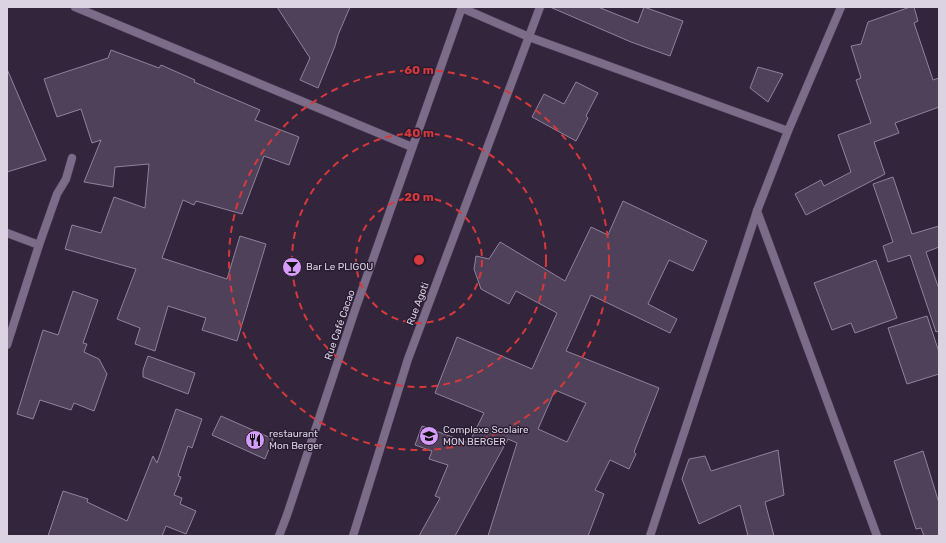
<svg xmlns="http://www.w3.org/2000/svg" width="946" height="543" font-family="Rubik,sans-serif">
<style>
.building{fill:#50415a;stroke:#91819c;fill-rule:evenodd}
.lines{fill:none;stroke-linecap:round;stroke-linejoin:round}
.minor-casing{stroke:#4e4257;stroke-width:9}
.minor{stroke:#7d6c89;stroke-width:8}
.ring{fill:none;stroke:#d6393b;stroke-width:2;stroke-dasharray:7 5}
.labels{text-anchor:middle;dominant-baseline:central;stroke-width:3;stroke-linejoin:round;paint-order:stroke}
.poi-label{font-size:10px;fill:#dbd3e2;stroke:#291c32;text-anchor:start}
.street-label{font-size:10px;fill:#dbd3e2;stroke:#291c32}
.centre{fill:#d6393b;stroke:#291c32;stroke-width:2}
.ring-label{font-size:12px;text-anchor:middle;font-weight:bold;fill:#d6393b;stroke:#291c32;stroke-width:3;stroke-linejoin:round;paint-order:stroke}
</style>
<rect width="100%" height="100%" fill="#33263c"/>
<g class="building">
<polygon points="277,7 350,7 338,35 335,46 318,88 300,80 310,58"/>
<polygon points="550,7 598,7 638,23 644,7 683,21 670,56 631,42"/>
<polygon points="910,7 914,7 918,21 914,23 933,80 939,78 939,107 895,123 899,133 874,142 885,174 806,215 795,194 821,180 824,186 851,172 838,135 871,123 856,80 861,78 851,46 861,44 868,22"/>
<polygon points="111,50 159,68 161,65 195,80 194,82 260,110 255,120 299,137 289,165 264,156 242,214 196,201 194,205 183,200 162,258 227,279 240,236 266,244 237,341 202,330 206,318 168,306 155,351 135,344 140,328 117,319 136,269 65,249 72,225 101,233 114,197 145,208 149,164 115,167 113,187 84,182 101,140 92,143 81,109 57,117 44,79 108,58"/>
<polygon points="758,67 783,74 768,102 750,88"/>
<polygon points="7,69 46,160 7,172"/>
<polygon points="576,82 598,93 586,116 588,118 576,141 532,117 544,94 564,104"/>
<polygon points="893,177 912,234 939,226 939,247 926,252 939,289 939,331 936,332 910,255 888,262 883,246 893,242 873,184"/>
<path d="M623,201L707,241L693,271L669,260L648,304L677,319L670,333L591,295L566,351L659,388L634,452L636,454L629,469L610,460L595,490L604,494L588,536H488L517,443L508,439L455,536H419L440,498L435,496L448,465L429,459L432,451L415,445L422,426L469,443L484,413L435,393L457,337L532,369L557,313L516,291L509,304L481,289L474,269L476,256L489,259L500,242L565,281L591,227L608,235ZM555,390L586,403L567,442L538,429Z"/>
<polygon points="876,260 897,318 855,333 851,323 832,330 814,283"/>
<polygon points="73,291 98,300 83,343 87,344 84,352 99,359 107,374 94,411 74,403 71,410 40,400 33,419 17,414 43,330 58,335"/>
<polygon points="927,316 939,352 939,374 907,384 888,328"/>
<polygon points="148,356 195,373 188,394 143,377 143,370"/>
<polygon points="176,409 202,419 192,448 188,446 178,476 181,477 174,495 182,498 180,504 196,511 186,534 166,526 162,536 48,536 63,491 88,499 87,502 127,521 153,456 157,463"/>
<polygon points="221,416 273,439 265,459 212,435"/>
<polygon points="778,450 784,495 765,502 774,536 748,536 740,505 699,524 682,479 689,459 705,456 711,471"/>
<polygon points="923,451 939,503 939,536 924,536 921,528 916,529 894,461"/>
</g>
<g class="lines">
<g class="minor-casing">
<g id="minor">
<polyline points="75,7 412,147"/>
<polyline points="462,8 529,37 788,131"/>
<polyline points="757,211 877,536"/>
<polyline points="7,233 39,245"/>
<polyline points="7,345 39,245 57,194 66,179 72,158"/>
<polyline points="279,536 287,515 355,310 462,7"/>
<polyline points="353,536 408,359 540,7"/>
<polyline points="650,536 757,211 788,131 841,7"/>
</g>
</g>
<use href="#minor" class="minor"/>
</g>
<g class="ring">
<circle cx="419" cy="260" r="63"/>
<circle cx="419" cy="260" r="127"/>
<circle cx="419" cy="260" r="190"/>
</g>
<defs>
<g id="bar-disc" transform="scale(1)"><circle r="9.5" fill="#d59cfb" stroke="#291c32"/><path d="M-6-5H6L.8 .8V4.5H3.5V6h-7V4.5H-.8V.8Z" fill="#111"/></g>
<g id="school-disc" transform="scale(1)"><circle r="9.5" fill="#d59cfb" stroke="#291c32"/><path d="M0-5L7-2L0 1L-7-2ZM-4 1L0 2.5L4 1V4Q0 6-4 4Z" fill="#111"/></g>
<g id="restaurant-disc" transform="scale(1)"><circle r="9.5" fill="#d59cfb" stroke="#291c32"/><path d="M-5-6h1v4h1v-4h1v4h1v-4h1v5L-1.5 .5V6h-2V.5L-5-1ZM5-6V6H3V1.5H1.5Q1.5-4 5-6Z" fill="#111"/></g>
</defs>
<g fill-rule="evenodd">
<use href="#bar-disc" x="292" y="267"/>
<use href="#school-disc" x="429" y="436"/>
<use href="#restaurant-disc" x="255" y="440"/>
</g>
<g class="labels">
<g class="poi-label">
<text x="306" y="267">Bar Le PLIGOU</text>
<text x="443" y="430">Complexe Scolaire<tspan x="443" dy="12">MON BERGER</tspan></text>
<text x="269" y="434">restaurant<tspan x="269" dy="12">Mon Berger</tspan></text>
</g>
<g class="street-label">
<text transform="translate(418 304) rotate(-69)">Rue Agoti</text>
<text transform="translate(340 325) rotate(-71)">Rue Café Cacao</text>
</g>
</g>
<circle cx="419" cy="260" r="6" class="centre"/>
<g class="ring-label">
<text x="419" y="74">60 m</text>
<text x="419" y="137">40 m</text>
<text x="419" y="201">20 m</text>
</g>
<rect width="946" height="543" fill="none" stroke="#dbd3e2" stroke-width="16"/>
</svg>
